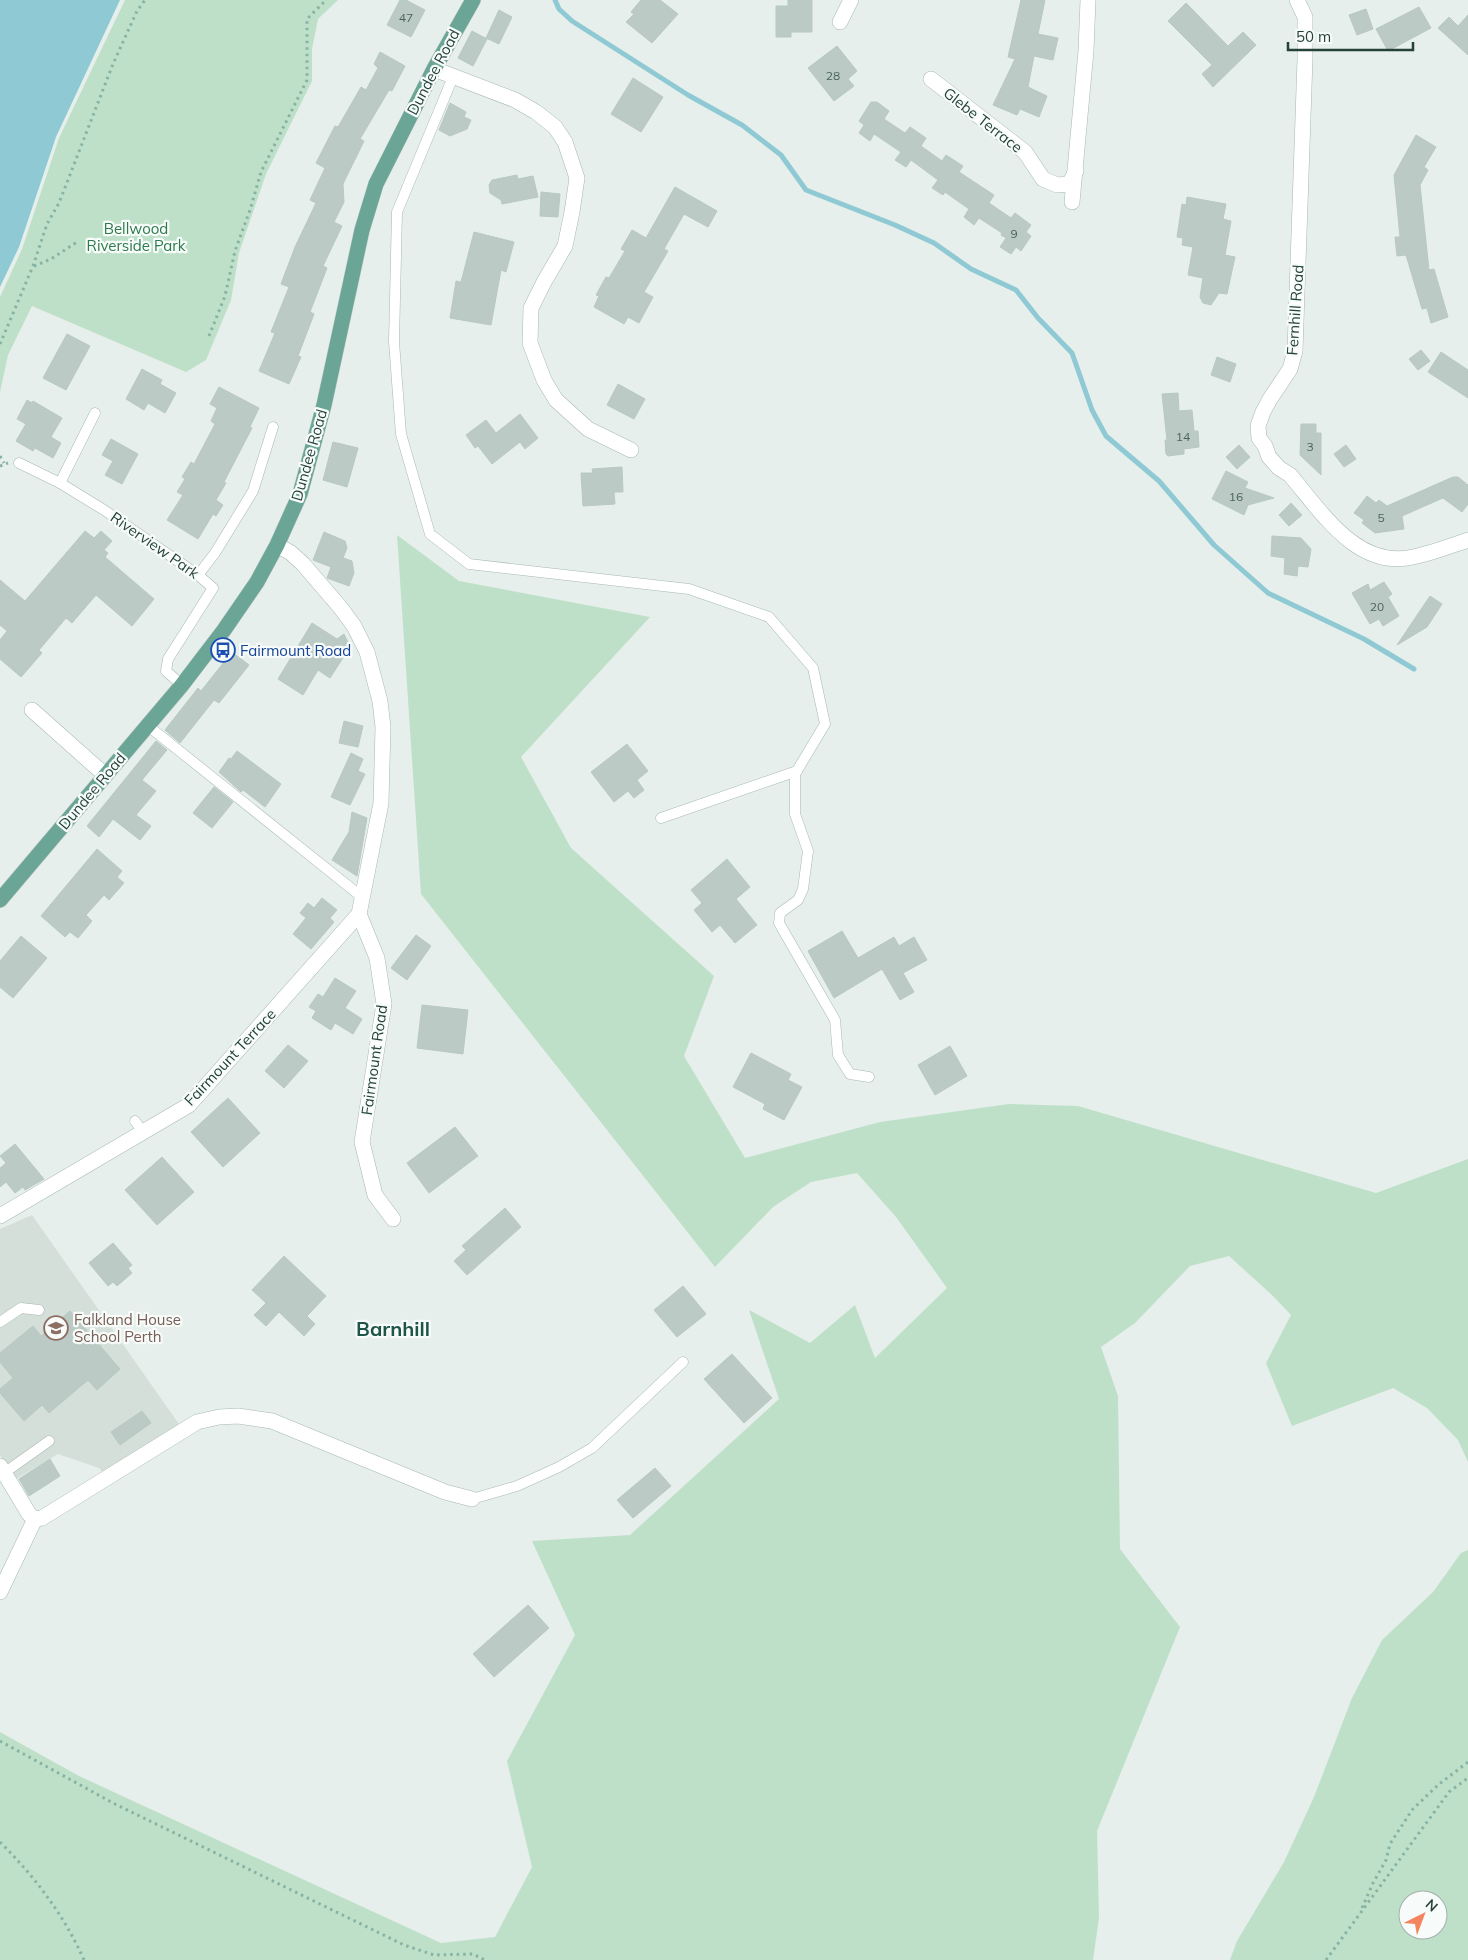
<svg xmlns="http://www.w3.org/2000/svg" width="1468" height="1960" font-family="Mulish,sans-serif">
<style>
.built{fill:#d4dfda}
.green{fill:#bfe0c8;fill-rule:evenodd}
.water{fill:#8ec9d4}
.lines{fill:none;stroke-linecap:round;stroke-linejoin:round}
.stream{stroke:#8ec9d4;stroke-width:5}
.building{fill:#bbcac4;stroke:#b8c9c2}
.lane-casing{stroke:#a8b8b2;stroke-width:11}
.street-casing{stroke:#a8b8b2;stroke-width:16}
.primary-casing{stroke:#c2cac8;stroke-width:16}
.path{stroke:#86b3a5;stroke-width:3;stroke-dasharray:2.5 4;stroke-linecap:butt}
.lane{stroke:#fff;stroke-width:10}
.street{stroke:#fff;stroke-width:15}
.primary{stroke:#6aa596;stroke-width:15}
.labels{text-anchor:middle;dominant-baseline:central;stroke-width:4.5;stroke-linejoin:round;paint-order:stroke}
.number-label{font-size:12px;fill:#4a645c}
.street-label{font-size:15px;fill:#24423a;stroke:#f7fbf9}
.park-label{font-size:15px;fill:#2d7a4b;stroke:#f7fbf9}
.transit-label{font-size:15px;fill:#164399;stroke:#f7fbf9;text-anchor:start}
.education-label{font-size:15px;fill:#785e54;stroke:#f7fbf9;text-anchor:start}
.district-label{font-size:20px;font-weight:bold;fill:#1f5548;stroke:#f7fbf9}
</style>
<rect width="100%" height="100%" fill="#e6efeb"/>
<polygon class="built" points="32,1215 181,1427 106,1475 99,1468 58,1454 14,1480 0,1455 0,1229"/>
<g class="green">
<polygon points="125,0 338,0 318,19 312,49 312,81 266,174 239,253 231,300 206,360 186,372 32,306 8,355 0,392 0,297 22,249 59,138"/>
<polygon points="397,535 459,581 650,617 521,757 571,848 714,976 684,1056 745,1158 880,1122 1009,1104 1078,1106 1376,1193 1468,1159 1468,1462 1458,1440 1427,1408 1393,1388 1292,1426 1266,1363 1291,1315 1273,1296 1229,1256 1190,1266 1135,1323 1101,1347 1118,1396 1120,1549 1180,1627 1097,1831 1099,1918 1093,1960 0,1960 0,1732 79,1776 441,1943 495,1937 532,1867 507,1761 575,1635 532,1541 630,1535 779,1399 749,1310 810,1343 855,1305 875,1358 947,1288 896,1217 857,1173 811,1182 773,1207 715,1267 421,894"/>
<path d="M1468,1550V1960H1230L1237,1941L1284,1862L1314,1797L1352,1698L1382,1640L1433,1592L1461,1553ZM1408,1900H1438V1930H1408Z"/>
</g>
<polygon class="water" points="0,0 120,0 56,137 19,247 0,287"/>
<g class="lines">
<polyline class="stream" points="555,0 559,9 572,21 688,95 742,125 781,155 806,190 895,225 934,243 971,269 1016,290 1038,318 1072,353 1092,410 1106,436 1159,481 1214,545 1268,593 1364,639 1414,669"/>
</g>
<g class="building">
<polygon points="400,0 406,0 425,10 411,37 387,25"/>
<polygon points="641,0 660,0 678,14 652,43 626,22 634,14 631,12"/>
<polygon points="788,0 812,0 812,32 791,32 791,37 776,37 776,6 788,6"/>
<polygon points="1021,0 1045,0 1038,34 1058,38 1053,60 1034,56 1028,87 1047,96 1039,117 1020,109 1017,115 993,105 1015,59 1008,57"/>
<polygon points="1186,3 1228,46 1243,32 1256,45 1213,87 1202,74 1212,65 1168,21"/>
<polygon points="1419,7 1431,28 1388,51 1376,29"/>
<polygon points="1366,9 1373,29 1357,35 1349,15"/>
<polygon points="499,10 512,17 499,44 486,38"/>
<polygon points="1468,15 1468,55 1438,28 1449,17 1458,26"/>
<polygon points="472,31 487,39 473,66 458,58"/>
<polygon points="837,46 857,71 848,79 854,86 834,101 808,68"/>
<polygon points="380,52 405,66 392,91 389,90 360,139 364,141 343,184 344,202 334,222 342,226 323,266 327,268 310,312 314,314 298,356 301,357 289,384 259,371 275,333 271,332 289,287 281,284 295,247 316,203 310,200 325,168 316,163 335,126 338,127 361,87 366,90 378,68 374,64"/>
<polygon points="633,78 663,97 641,132 611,114"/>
<polygon points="871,102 877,102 889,111 884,119 905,133 910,127 926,138 921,146 942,161 946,155 963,166 959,172 994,195 989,203 1011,218 1015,213 1031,225 1026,232 1031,236 1021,251 1016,247 1011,254 1000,247 1006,238 1001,235 1002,233 979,218 974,225 964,217 969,209 945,192 943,195 932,188 938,180 911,160 906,167 895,160 901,152 874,134 870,141 859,133 864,125 859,121"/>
<polygon points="450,103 466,112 464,117 471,120 467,129 450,136 439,130"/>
<polygon points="1416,135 1436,147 1424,167 1428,170 1420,185 1429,270 1434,269 1448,317 1431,323 1427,308 1422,309 1406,255 1397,256 1395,237 1400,237 1394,175"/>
<polygon points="517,175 518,179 533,176 538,197 502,204 501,200 490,193 489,185 492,180"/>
<polygon points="675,187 717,211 708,227 684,214 664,249 668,251 644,292 653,297 639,323 628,317 624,324 594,307 599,296 596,295 606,277 609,278 625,251 621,249 632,230 646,238"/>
<polygon points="541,192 560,194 558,217 540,216"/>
<polygon points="1187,197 1226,204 1223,219 1231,221 1225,255 1235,257 1227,294 1219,293 1211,305 1203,303 1200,297 1203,278 1188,275 1193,247 1182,245 1183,238 1177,237 1182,204 1186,205"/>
<polygon points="474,232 514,242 506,272 501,270 491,325 450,318 456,281 461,282"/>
<polygon points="67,334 90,346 66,390 43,378"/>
<polygon points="1421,350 1430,361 1418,370 1409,359"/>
<polygon points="1441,352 1468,370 1468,398 1428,372"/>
<polygon points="1217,357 1236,364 1230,382 1211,375"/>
<polygon points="142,369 162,380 160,384 176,393 165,413 148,403 144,410 126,399"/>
<polygon points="618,384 645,399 634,419 607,405"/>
<polygon points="219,387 259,408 250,427 252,428 224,482 226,483 216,500 223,505 216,516 213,514 198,539 167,520 183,495 177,492 185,479 182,477 191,462 194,464 215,424 211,421 217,408 210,404"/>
<polygon points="1178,393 1179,411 1192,410 1194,431 1198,431 1199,447 1184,449 1184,454 1168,456 1166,454 1165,440 1167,440 1162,394"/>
<polygon points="27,400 32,403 33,401 62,418 51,437 61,443 53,458 35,448 33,451 16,441 26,424 17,419"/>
<polygon points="520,414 538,438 525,449 520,442 492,464 478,446 475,448 466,435 486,420 496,433"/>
<polygon points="1301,424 1316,424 1316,433 1321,433 1321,475 1300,455"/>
<polygon points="111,439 138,454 122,484 105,475 113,461 102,455"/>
<polygon points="333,442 358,448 347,487 323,480"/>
<polygon points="1239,445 1250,457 1237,469 1226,457"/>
<polygon points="1346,445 1356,459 1344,467 1334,454"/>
<polygon points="622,467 623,492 614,492 615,504 583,506 581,473 593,473 592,469"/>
<polygon points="1226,471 1248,482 1245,488 1274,498 1248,505 1244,515 1212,499"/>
<polygon points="1453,477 1458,477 1468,485 1468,504 1462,512 1443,498 1402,516 1404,529 1375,533 1362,523 1364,520 1354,513 1367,496 1376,503 1379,500 1387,506"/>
<polygon points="1291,503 1302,515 1289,526 1279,515"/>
<polygon points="85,531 94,538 101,531 112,541 104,550 108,553 105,557 154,599 132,626 96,595 72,623 66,618 39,650 42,653 21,677 0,659 0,640 7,631 0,625 0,580 25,601"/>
<polygon points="324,532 345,541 347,548 343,558 352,561 354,573 349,586 327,578 331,567 313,560"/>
<polygon points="1272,536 1301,538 1311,549 1308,567 1298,566 1297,576 1284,574 1285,558 1271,556"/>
<polygon points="1384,582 1392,594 1388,597 1399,616 1383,626 1379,619 1370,624 1352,593 1368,584 1370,590"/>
<polygon points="1430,596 1442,604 1427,627 1397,645"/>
<polygon points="312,623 337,639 344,634 350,647 330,678 318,670 303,695 278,679"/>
<polygon points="232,652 249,665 219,703 214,700 180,743 165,730 198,688 201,691"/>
<polygon points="344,721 363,726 358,747 339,743"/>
<polygon points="156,741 167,750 142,780 156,791 136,815 151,826 140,840 113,819 99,837 87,826"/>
<polygon points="627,744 648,771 637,780 644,790 634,798 628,791 614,802 591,772"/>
<polygon points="237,751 281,784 265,807 243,790 241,792 219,772 229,758 231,759"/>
<polygon points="351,753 363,759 358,771 365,774 350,805 331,797"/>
<polygon points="214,787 233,802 212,828 193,813"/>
<polygon points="352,812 367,818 357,876 332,860 349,832"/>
<polygon points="97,849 122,871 117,877 124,883 109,900 104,895 86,915 92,921 78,938 70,932 65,937 41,916"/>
<polygon points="727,859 750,887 736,899 757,925 735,943 720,925 712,932 694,910 702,903 691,890"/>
<polygon points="322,898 337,910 330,918 334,922 311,949 293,934 306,918 300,913 308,903 314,908"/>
<polygon points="842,931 858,958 894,937 899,946 914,937 927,960 903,973 914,992 900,1000 882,969 834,998 808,951"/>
<polygon points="416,935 431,946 407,980 391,968"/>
<polygon points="21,936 47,958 13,998 0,987 0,961"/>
<polygon points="335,978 356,991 345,1008 362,1019 353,1034 335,1023 331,1030 312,1018 316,1011 309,1007 318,994 323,997"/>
<polygon points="422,1005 468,1010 463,1054 417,1048"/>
<polygon points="288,1045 308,1061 284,1088 265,1071"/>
<polygon points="950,1046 967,1076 935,1095 918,1065"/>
<polygon points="751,1053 791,1074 788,1080 802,1087 784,1120 763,1109 765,1104 733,1087"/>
<polygon points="228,1098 260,1133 223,1167 191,1132"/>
<polygon points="455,1127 478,1156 429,1193 407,1163"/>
<polygon points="15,1144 44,1179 25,1190 23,1187 15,1193 6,1182 0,1187 0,1168 6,1163 0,1156"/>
<polygon points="162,1157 194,1192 157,1225 125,1190"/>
<polygon points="505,1208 521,1227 467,1275 454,1261 466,1250 462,1246"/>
<polygon points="113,1243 132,1265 128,1268 132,1273 117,1286 113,1282 108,1286 89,1263"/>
<polygon points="284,1256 326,1296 307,1316 315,1324 304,1336 279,1312 266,1326 254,1315 266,1303 252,1290"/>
<polygon points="683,1286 706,1314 677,1337 654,1310"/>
<polygon points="70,1311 120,1369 97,1390 88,1380 49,1413 42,1405 24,1421 0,1393 0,1389 13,1378 0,1362 0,1353 33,1326 41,1336"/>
<polygon points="732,1354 772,1398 744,1423 704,1379"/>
<polygon points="142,1411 151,1423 120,1445 111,1432"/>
<polygon points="50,1459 60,1476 29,1496 19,1479"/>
<polygon points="655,1468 671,1486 633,1518 617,1500"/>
<polygon points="528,1605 549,1628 494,1677 473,1654"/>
</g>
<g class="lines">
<g class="lane-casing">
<g id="lane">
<polyline points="453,77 397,212 394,342 401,434 430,534 469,564 689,589 769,617 813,668 825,724 795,774 795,814 808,851 803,889 798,900 780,913 779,923 835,1020 838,1055 850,1074 869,1077"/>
<polyline points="19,463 60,483 104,510 198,575 213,588 168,659 166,671 182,685"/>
<polyline points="60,483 95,413"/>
<polyline points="198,575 215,553 253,491 273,427"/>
<polyline points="147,725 362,897"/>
<polyline points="661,818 797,771"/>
<polyline points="135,1121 143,1132"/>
<polyline points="0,1322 21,1308 39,1310"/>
<polyline points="4,1473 49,1441"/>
<polyline points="472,1499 517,1486 559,1467 592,1448 683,1362"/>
</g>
</g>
<g class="street-casing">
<g id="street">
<path d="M1297,0L1305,17V59L1295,351L1290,369L1270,399L1263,412L1258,426L1259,438L1265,446L1269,457L1279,468L1290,475C1321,511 1357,570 1413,557C1432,553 1450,546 1468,540"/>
<polyline points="840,22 851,0"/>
<polyline points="434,69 515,100 536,112 555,127 565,142 577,178 572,212 565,246 544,282 531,308 530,343 544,380 556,400 588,429 631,450"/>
<polyline points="931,79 1025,152 1043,179 1057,185 1069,184 1076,171"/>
<polyline points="1072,202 1086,51 1088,0"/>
<polyline points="277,545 291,553 303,564 340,607 354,626 367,652 380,701 383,727 381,803 359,914 377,958 384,1004 362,1142 375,1195 393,1219"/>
<polyline points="32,710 105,775"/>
<polyline points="0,1216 189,1105 359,914"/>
<polyline points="0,1466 29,1514 35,1519 42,1518 197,1422 219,1417 238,1416 272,1421 445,1492 472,1499"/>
<polyline points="0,1592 35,1519"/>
</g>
</g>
<g class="primary-casing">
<polyline id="primary" points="0,900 182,685 224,630 257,582 277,545 300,494 324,405 362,230 376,184 434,69 473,0"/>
</g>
<g class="path">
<polyline points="34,266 51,259 77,242"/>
<polyline points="209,336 225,296 235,251 250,210 261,172 307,80 307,19 326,0"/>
<polyline points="0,344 33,266 47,224 59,203 113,64 137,11 145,0"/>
<polyline points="0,456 4,463"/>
<polyline points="0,466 8,463"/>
<polyline points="0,1741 113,1803 404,1945 434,1955 473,1954 485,1960"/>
<path d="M0,1842C35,1877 64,1915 84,1960"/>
<polyline points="1362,1908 1373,1883 1386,1860 1390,1844 1412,1810 1438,1785 1468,1762"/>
<polyline points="1326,1960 1449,1792 1468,1778"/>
</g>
<use href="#lane" class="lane"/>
<use href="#street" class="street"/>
<use href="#primary" class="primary"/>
</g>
<defs>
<g id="bus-ring" transform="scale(1.25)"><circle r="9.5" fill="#f7fbf9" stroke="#1a4fb4" stroke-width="1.5"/><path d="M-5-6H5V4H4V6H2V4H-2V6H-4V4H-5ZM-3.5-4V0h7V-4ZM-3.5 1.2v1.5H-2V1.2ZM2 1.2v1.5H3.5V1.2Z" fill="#1a4fb4"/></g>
<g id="school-ring" transform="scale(1.25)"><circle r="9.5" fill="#f7fbf9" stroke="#8d6e63" stroke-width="1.5"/><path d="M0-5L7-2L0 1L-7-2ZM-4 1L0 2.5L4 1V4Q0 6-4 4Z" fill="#8d6e63"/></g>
</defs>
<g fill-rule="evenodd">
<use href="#bus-ring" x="223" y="650"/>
<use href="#school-ring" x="56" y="1328"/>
</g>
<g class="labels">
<g class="number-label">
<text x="406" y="17">47</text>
<text x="833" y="75">28</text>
<text x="1014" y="233">9</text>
<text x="1183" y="436">14</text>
<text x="1310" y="446">3</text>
<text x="1236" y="496">16</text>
<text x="1381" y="517">5</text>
<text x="1377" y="606">20</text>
</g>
<g class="street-label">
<text transform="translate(433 72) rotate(-62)">Dundee Road</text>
<text transform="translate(983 120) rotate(38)">Glebe Terrace</text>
<text transform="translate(1295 310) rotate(-86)">Fernhill Road</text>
<text transform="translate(309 455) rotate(-74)">Dundee Road</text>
<text transform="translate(155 545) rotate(35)">Riverview Park</text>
<text transform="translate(92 791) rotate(-50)">Dundee Road</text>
<text transform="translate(230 1057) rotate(-47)">Fairmount Terrace</text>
<text transform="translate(374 1060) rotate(-82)">Fairmount Road</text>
</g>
<g class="park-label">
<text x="136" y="228">Bellwood<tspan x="136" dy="17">Riverside Park</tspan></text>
</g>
<g class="transit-label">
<text x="240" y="650">Fairmount Road</text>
</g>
<g class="education-label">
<text x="74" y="1319">Falkland House<tspan x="74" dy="17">School Perth</tspan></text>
</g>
<g class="district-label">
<text x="393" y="1328">Barnhill</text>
</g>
</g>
<g transform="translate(1423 1915) rotate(42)"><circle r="24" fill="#f7fbf9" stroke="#a3b1ad"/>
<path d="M0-4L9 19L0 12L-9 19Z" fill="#f4845f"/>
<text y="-8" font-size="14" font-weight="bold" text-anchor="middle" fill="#24423a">N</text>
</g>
<path d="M1288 42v8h125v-8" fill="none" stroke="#24423a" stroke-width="2.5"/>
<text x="1296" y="42" font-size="15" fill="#24423a" stroke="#f7fbf9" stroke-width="4" paint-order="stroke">50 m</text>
</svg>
